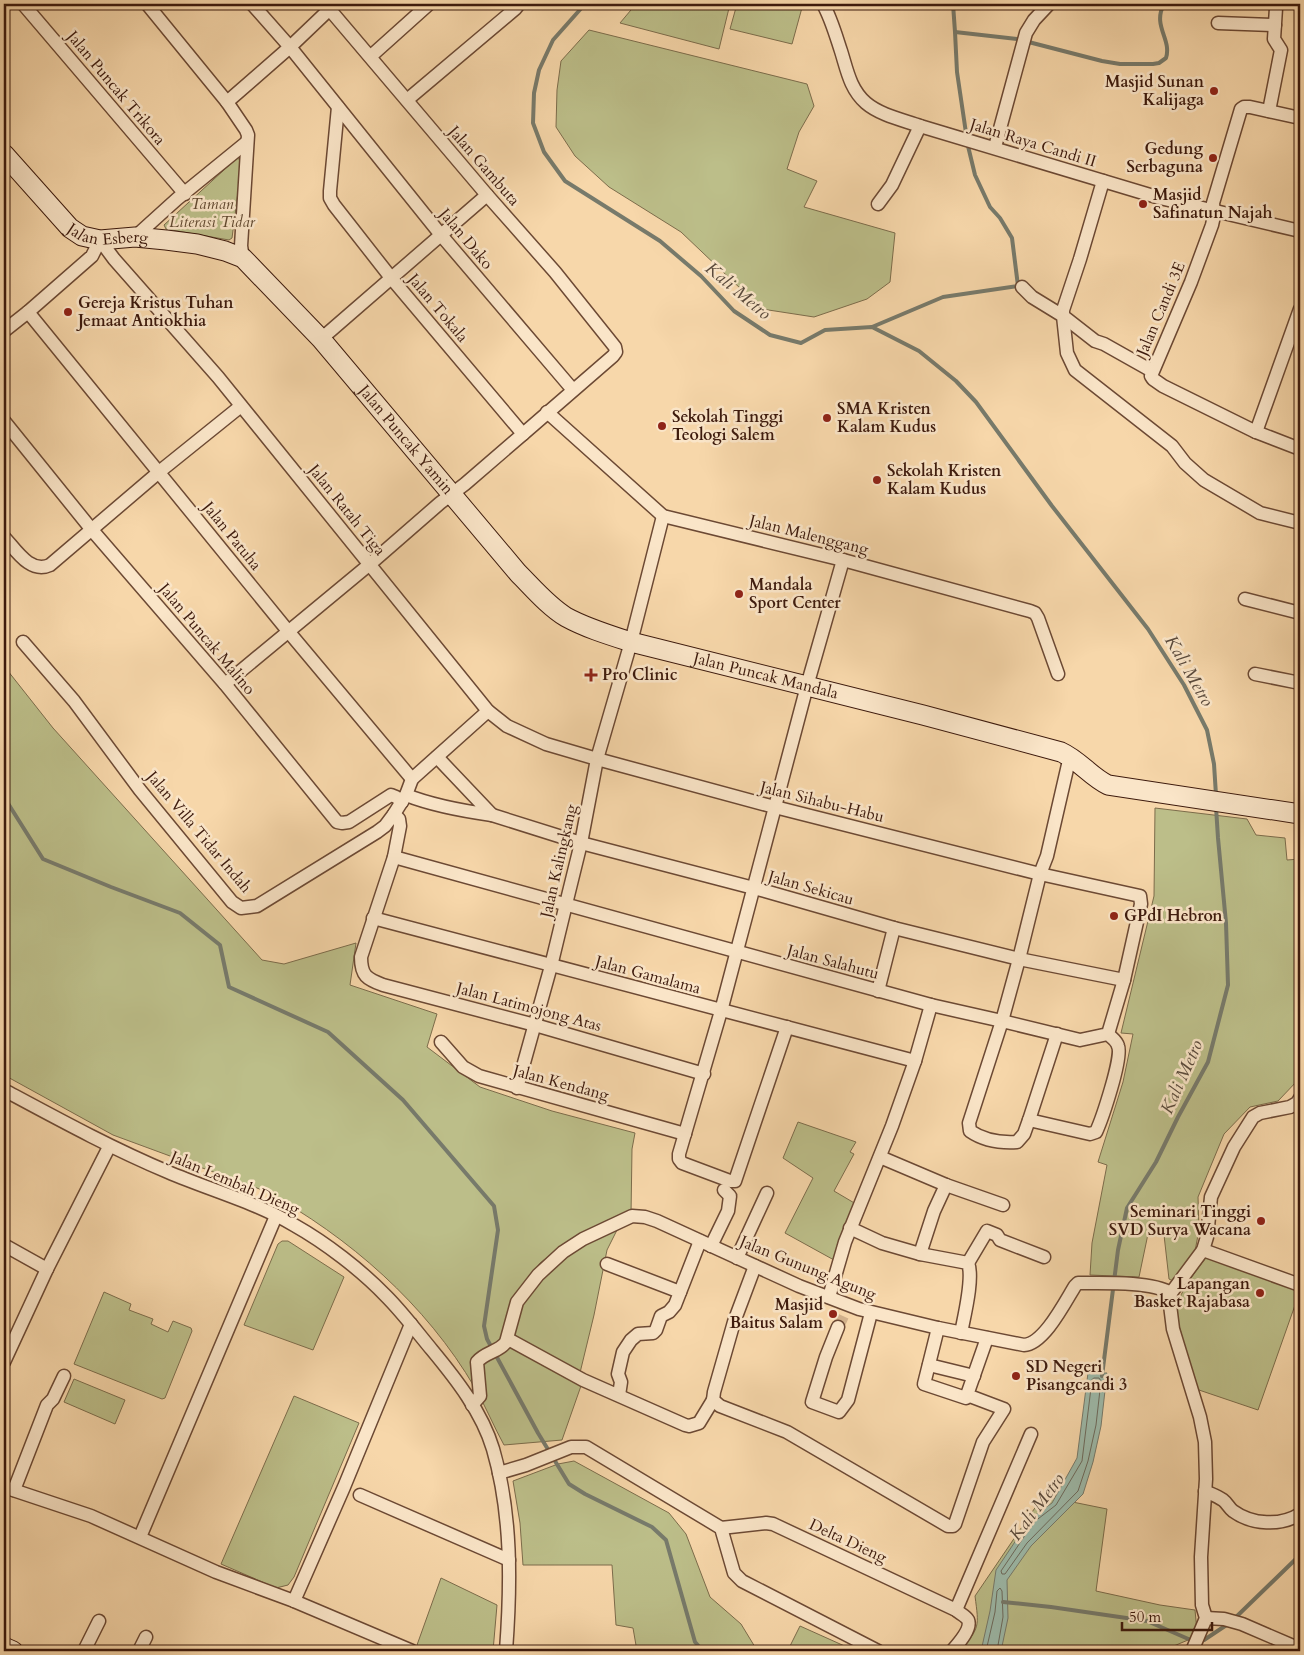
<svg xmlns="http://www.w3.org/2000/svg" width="1304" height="1655" font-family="Cardo,serif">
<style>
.green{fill:#bcbe89;stroke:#7c6c4b}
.water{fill:#9dbaaa;stroke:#777a6b}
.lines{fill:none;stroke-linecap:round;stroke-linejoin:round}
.shore{stroke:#6d6a5c;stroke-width:1}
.stream{stroke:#777a6b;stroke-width:4}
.street-tunnel{stroke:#d2b18b;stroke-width:12;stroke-dasharray:12 6;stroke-linecap:butt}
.street-casing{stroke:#6c4934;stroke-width:15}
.secondary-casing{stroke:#3d1a0d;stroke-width:21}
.street{stroke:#fae5c8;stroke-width:12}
.secondary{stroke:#fae5c8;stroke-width:19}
.poi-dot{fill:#8f2418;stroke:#fae5c8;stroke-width:2}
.labels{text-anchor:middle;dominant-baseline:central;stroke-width:5;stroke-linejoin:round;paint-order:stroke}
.poi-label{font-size:16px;font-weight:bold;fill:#3d1a0d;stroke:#fae5c8;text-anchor:start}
.street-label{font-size:16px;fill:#3d1a0d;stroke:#fae5c8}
.park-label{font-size:16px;font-style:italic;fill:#634b32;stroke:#fae5c8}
.water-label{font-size:18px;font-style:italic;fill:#5a4a3c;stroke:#fae5c8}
</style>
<rect width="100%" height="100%" fill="#f7d7aa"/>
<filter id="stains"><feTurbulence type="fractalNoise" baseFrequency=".004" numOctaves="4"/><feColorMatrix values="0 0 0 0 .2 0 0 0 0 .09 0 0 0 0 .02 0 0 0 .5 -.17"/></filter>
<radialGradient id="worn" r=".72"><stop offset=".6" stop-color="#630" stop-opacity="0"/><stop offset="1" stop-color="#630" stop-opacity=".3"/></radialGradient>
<g class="green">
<polygon points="636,4 730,4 719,49 620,23"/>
<polygon points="737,4 803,4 792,44 730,29"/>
<polygon points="589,30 807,84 814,106 799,132 787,169 817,181 804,207 895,233 890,282 867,299 814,317 762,309 681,232 609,187 575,156 556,127 557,90 561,61"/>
<polygon points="237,158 242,161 232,238 229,240 166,229 164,225"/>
<path d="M4,666L53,728L262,960L284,964L356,943L350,985L437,1014L427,1047L480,1087L552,1111L635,1133L632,1149L631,1215L608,1220L582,1233L554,1252L540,1263L519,1291L521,1301L568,1253L619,1226L607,1250L594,1315L578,1381L582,1383L562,1440L504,1445C494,1427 486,1407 475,1388C426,1304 349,1237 265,1191L113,1135L4,1075Z"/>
<polygon points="1155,808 1247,819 1256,835 1285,838 1287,860 1300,859 1300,1074 1298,1080 1278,1101 1250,1107 1224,1134 1198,1197 1199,1230 1195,1251 1173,1281 1169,1279 1164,1235 1148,1234 1139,1277 1090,1275 1092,1243 1107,1165 1098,1162 1123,1082 1133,1034 1121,1033 1154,896"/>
<polygon points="798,1122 856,1142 850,1152 854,1154 834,1191 856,1204 834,1260 785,1233 813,1178 783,1158"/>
<polygon points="282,1241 288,1241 344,1277 313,1350 244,1325 278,1244"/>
<path d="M1207,1256L1300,1291L1258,1410L1196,1389L1176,1314C1177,1293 1195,1273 1207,1256Z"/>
<polygon points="104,1292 131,1304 129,1310 153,1319 151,1324 168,1332 173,1321 191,1328 192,1331 165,1398 162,1399 74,1364"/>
<polygon points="74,1379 125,1400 115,1424 64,1402"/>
<polygon points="294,1396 359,1423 294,1577 288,1585 276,1588 221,1564"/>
<polygon points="574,1461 669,1513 686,1534 710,1597 741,1624 755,1647 765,1651 637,1651 633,1628 616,1625 612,1565 523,1565 520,1523 513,1481 558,1464"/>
<path d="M1043,1496L1107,1509L1096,1591L1160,1605L1195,1610L1197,1631L1188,1640L1162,1651H960C980,1627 979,1627 975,1596Z"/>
<polygon points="441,1578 497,1605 493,1651 431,1651 417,1645"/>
<polygon points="800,1626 849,1648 854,1651 784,1651 788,1650"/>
</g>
<polygon class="water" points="1088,1373 1107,1373 1101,1426 1093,1462 1083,1494 1031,1546 1007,1580 1008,1618 1001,1651 981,1651 990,1611 996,1570 1031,1518 1052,1503 1077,1458"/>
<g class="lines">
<g class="shore">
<polygon points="1094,1378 1099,1378 1101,1381 1096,1425 1088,1461 1078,1491 1027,1543 1005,1574 1002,1574 1001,1571 1034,1522 1056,1505 1082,1461 1092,1380"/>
<polyline points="986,1651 995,1612 997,1591 1000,1588 1002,1591 1003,1617 997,1651"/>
</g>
<g class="stream">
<polyline points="585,4 553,40 539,70 534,93 533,123 544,152 565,181 660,241 701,276 734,311 770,335 801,343 825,330 872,327 919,351 956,381 976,402 1052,506 1148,629 1184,685 1207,730 1214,764 1216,795"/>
<path d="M953,4L955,32L1017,39L1102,61L1120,64H1153L1159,63L1166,58C1172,39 1152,26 1164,4"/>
<polyline points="955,32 957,72 966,133"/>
<polyline points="872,327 943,297 1018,286 1012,238 1000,218 990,207 975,175 968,146"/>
<polyline points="4,797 43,859 111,887 180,913 220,945 229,987 328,1032 403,1100 494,1206 498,1230 484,1326 487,1339 538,1433 569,1484 585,1494 652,1527 666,1540 695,1642 703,1651"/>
<polyline points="1102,1376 1118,1250 1127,1208 1156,1162 1178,1117 1208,1062 1228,985 1226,923 1218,838 1216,807"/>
<polyline points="1003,1602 1051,1607 1147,1621 1193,1641"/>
<polyline points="1234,1619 1300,1555"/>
<polyline points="1200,1640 1204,1640 1228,1624"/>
</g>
<polyline class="street-tunnel" points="838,1327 847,1307"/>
<g class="street-casing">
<g id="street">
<polyline points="23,4 185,194"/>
<polyline points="147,4 227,102 246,130 248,135 241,246 243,258"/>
<polyline points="252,4 290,47 441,235 573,390"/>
<polyline points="325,4 487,195 555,272 615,347 616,352 613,356 523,434"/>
<path d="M823,4C831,18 836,36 841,51C847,70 850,89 866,103C880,115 903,120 920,126L1160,198L1300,231"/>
<polyline points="1218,23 1275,25"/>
<polyline points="371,56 429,4"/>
<polyline points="407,100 515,9 519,4"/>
<polyline points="227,102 290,47 334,5"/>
<polyline points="1269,111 1281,50 1274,39 1276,8"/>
<polyline points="1300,118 1250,107 1244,107 1241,109 1213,203 1214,216 1212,225 1191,282 1151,376 1153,379 1163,386 1256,432 1300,449"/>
<polyline points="995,147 1026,33 1034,20 1049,4"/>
<polyline points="1103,181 1080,259 1063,310 1063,316 1095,341 1104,344 1152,371"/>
<polyline points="878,204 892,185 920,126"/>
<polyline points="135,237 177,199 247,142"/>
<polyline points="1022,287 1032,297 1063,316 1067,353 1075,370 1172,446 1185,463 1204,480 1260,513 1300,523"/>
<polyline points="28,312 288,631 412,779"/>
<path d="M4,331L28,312L92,256L100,240L114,259L218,377L488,711L507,726L546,744L597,759L767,805L1040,874L1140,896L1141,904L1124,980L1108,1034L1080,1040L1002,1021L969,1123L970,1131C983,1140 1001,1143 1017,1142L1024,1134L1029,1120L1090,1134L1096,1132C1102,1119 1123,1057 1118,1046C1117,1041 1112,1038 1108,1034"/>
<polyline points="321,339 487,195"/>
<polyline points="547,412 663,516 843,560 1030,611 1035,613 1038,618 1058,674"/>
<polyline points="4,421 92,530 225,684 337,822 342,823 349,822 391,795 396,797 402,802"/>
<polyline points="1256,432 1300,309"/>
<path d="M4,537C16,550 30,574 50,565L159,472L241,406"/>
<polyline points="1245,599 1300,613"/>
<polyline points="23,642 74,701 140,790 232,902 241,908 257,906 377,832 385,826 394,814 406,795 412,779 488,711"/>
<polyline points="1255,674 1300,683"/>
<polyline points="225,684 370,564 440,503 465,484 523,434 392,279 334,205 330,198 330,191 338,107"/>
<path d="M406,795C434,806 463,811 492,815L437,757"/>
<path d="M394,814L399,819L400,826L394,857L361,957C361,976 367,979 383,985L535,1025L704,1074"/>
<polyline points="492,815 581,843 765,891 894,928 1019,959 1124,980"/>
<polyline points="394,857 931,1005 1002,1021 1019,959 1040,874 1047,856 1070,756"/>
<polyline points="373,918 915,1061"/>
<polyline points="878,991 894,928"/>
<polyline points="787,1027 735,1181 730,1181 682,1163 679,1159 679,1154 721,1011 807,686 843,560"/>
<polyline points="441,1042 463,1067 479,1076 685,1134"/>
<polyline points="517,1088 551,966 566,904 581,843 597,759 631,642 663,516"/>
<path d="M4,1090C58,1119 111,1148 168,1172C210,1190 255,1202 294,1225C326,1243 361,1270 386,1296C403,1313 417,1332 432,1350C456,1379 482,1412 493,1449C512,1514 511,1584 506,1651"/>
<polyline points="1029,1120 1057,1034"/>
<polyline points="880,1157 946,1185 1003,1205"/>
<path d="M850,1228L882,1243L920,1254L968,1263C974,1278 964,1317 961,1333"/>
<polyline points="4,1245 47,1269"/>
<polyline points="711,1246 728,1211 730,1196 724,1190"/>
<polyline points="1203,1250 1300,1285"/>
<polyline points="920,1254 934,1211 946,1185"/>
<polyline points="737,1258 767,1193"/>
<polyline points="968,1263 987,1231 997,1235 1000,1240 1044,1257"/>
<polyline points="607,1264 680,1292"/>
<polyline points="755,1266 734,1322 714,1392 713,1400 720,1406 787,1432 948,1526 953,1526 955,1524 983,1442 1004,1409 967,1395 987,1338"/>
<polyline points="829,1297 845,1242 892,1126 915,1061 931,1005"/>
<polyline points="838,1327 826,1357 812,1402 839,1412 848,1400 871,1313"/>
<polyline points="938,1328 924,1384 966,1398 967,1395"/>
<polyline points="508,1339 583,1380 685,1425 689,1426 699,1423 713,1400"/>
<polyline points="4,1362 47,1269 109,1147"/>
<polyline points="929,1365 974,1376"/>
<polyline points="619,1395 621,1382 618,1374 623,1352 631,1340 638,1334 653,1333 656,1330 661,1316 669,1312 675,1305 700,1241"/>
<path d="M472,1405L480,1396L477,1362C485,1352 499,1352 506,1342L517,1302L538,1275L563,1252L583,1239L632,1216L645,1217L657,1221L799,1286L859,1309L938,1328L1024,1345C1044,1344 1065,1302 1075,1286L1078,1283C1103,1283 1151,1281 1171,1293"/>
<polyline points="499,1473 526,1465 571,1447 586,1447 721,1528 734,1573 742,1581 878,1651"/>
<polyline points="4,1487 91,1516 216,1572 294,1601 412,1651"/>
<polyline points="14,1490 47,1405 53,1399 64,1376"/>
<path d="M1205,1491C1211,1494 1217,1496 1223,1500C1227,1503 1229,1508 1233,1511C1252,1525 1281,1526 1300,1514"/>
<polyline points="360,1495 509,1560"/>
<path d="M721,1528L766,1523L773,1524L956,1610C959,1613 966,1616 968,1620C972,1629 957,1645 952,1651"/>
<polyline points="140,1537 276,1216"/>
<polyline points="294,1601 344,1487 411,1324"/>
<polyline points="956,1610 1031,1434"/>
<polyline points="1206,1618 1224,1619 1242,1624 1300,1649"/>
<polyline points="84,1651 99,1621"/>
<polyline points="139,1651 146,1637"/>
<polyline points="1192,1651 1206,1618 1202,1605 1201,1557 1206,1479 1205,1442 1200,1417 1173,1329 1170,1305 1171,1293 1203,1250 1207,1237 1211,1197 1234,1147 1253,1117 1260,1113 1290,1107 1297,1103 1300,1098"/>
</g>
</g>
<g class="secondary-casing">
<g id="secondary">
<path id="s1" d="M4,154L70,228L82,236L100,240L135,237L166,240L197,244L225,251L243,258L321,339L518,573C533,588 548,606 566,617C586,628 609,635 631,642L923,715L1061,752C1079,760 1091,777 1108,785L1300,814"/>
<polyline points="4,1647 13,1651"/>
</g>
</g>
<use href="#street" class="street"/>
<use href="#secondary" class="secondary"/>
</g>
<g class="poi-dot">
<circle cx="1214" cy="91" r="5"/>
<circle cx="1213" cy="158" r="5"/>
<circle cx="1143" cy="204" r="5"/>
<circle cx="68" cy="312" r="5"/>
<circle cx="827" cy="418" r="5"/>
<circle cx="662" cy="426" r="5"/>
<circle cx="877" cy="480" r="5"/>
<circle cx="739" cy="594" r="5"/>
<path d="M588.5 667.5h5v5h5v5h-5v5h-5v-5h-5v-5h5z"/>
<circle cx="1114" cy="916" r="5"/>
<circle cx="1261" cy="1221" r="5"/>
<circle cx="1260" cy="1293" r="5"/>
<circle cx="833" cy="1314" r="5"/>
<circle cx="1016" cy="1376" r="5"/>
</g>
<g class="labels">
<g class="poi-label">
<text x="1204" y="82" text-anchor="end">Masjid Sunan<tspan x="1204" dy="18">Kalijaga</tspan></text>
<text x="1203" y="149" text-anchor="end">Gedung<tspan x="1203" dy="18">Serbaguna</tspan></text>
<text x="1153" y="195">Masjid<tspan x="1153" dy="18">Safinatun Najah</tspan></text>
<text x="78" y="303">Gereja Kristus Tuhan<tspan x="78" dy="18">Jemaat Antiokhia</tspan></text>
<text x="837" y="409">SMA Kristen<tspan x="837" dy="18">Kalam Kudus</tspan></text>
<text x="672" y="417">Sekolah Tinggi<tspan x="672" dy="18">Teologi Salem</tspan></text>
<text x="887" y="471">Sekolah Kristen<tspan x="887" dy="18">Kalam Kudus</tspan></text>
<text x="749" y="585">Mandala<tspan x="749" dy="18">Sport Center</tspan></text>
<text x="602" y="675">Pro Clinic</text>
<text x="1124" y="916">GPdI Hebron</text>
<text x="1251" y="1212" text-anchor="end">Seminari Tinggi<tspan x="1251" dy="18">SVD Surya Wacana</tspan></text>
<text x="1250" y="1284" text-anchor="end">Lapangan<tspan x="1250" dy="18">Basket Rajabasa</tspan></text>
<text x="823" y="1305" text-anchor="end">Masjid<tspan x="823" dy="18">Baitus Salam</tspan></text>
<text x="1026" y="1367">SD Negeri<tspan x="1026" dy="18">Pisangcandi 3</tspan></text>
</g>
<g class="street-label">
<text transform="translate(116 88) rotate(50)">Jalan Puncak Trikora</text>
<text transform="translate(1033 143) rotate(17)">Jalan Raya Candi II</text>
<text transform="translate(484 166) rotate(49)">Jalan Gambuta</text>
<text stroke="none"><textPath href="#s1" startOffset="139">Jalan Esberg</textPath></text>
<text transform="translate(466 239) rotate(50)">Jalan Dako</text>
<text transform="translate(438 308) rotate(50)">Jalan Tokala</text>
<text transform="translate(1161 309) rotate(-67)">Jalan Candi 3E</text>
<text stroke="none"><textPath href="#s1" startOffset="522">Jalan Puncak Yamin</textPath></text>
<text transform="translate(347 510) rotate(51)">Jalan Ratah Tiga</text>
<text transform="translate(809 535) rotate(14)">Jalan Malenggang</text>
<text transform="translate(232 536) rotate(51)">Jalan Patuha</text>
<text transform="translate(207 639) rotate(50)">Jalan Puncak Malino</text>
<text stroke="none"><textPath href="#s1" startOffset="970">Jalan Puncak Mandala</textPath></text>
<text transform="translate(822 802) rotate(14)">Jalan Sihabu-Habu</text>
<text transform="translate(199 832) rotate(50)">Jalan Villa Tidar Indah</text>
<text transform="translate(559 861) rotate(-77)">Jalan Kalingkang</text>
<text transform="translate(811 888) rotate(16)">Jalan Sekicau</text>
<text transform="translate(833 962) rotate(15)">Jalan Salahutu</text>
<text transform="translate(648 975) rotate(15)">Jalan Gamalama</text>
<text transform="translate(529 1007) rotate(15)">Jalan Latimojong Atas</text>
<text transform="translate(561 1083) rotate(15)">Jalan Kendang</text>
<text transform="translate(235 1183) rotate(23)">Jalan Lembah Dieng</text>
<text transform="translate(808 1268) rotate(22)">Jalan Gunung Agung</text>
<text transform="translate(848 1541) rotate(25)">Delta Dieng</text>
</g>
<g class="park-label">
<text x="212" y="204">Taman<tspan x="212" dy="18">Literasi Tidar</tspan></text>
</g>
<g class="water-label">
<text transform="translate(738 291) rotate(40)">Kali Metro</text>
<text transform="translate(1189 671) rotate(60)">Kali Metro</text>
<text transform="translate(1182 1077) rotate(-66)">Kali Metro</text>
<text transform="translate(1037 1507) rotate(-53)">Kali Metro</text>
</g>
</g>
<rect width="1304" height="1655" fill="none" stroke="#f7d7aa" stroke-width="20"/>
<rect x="5" y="5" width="1294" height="1645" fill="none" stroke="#3d1a0d" stroke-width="2.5"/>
<rect x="10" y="10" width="1284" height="1635" fill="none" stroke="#3d1a0d"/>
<path d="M1122 1622v8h90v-8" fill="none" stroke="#3d1a0d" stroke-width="2.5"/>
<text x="1129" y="1622" font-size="15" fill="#3d1a0d" stroke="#fae5c8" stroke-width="4" paint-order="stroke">50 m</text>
<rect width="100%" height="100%" filter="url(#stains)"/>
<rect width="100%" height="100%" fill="url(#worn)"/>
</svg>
